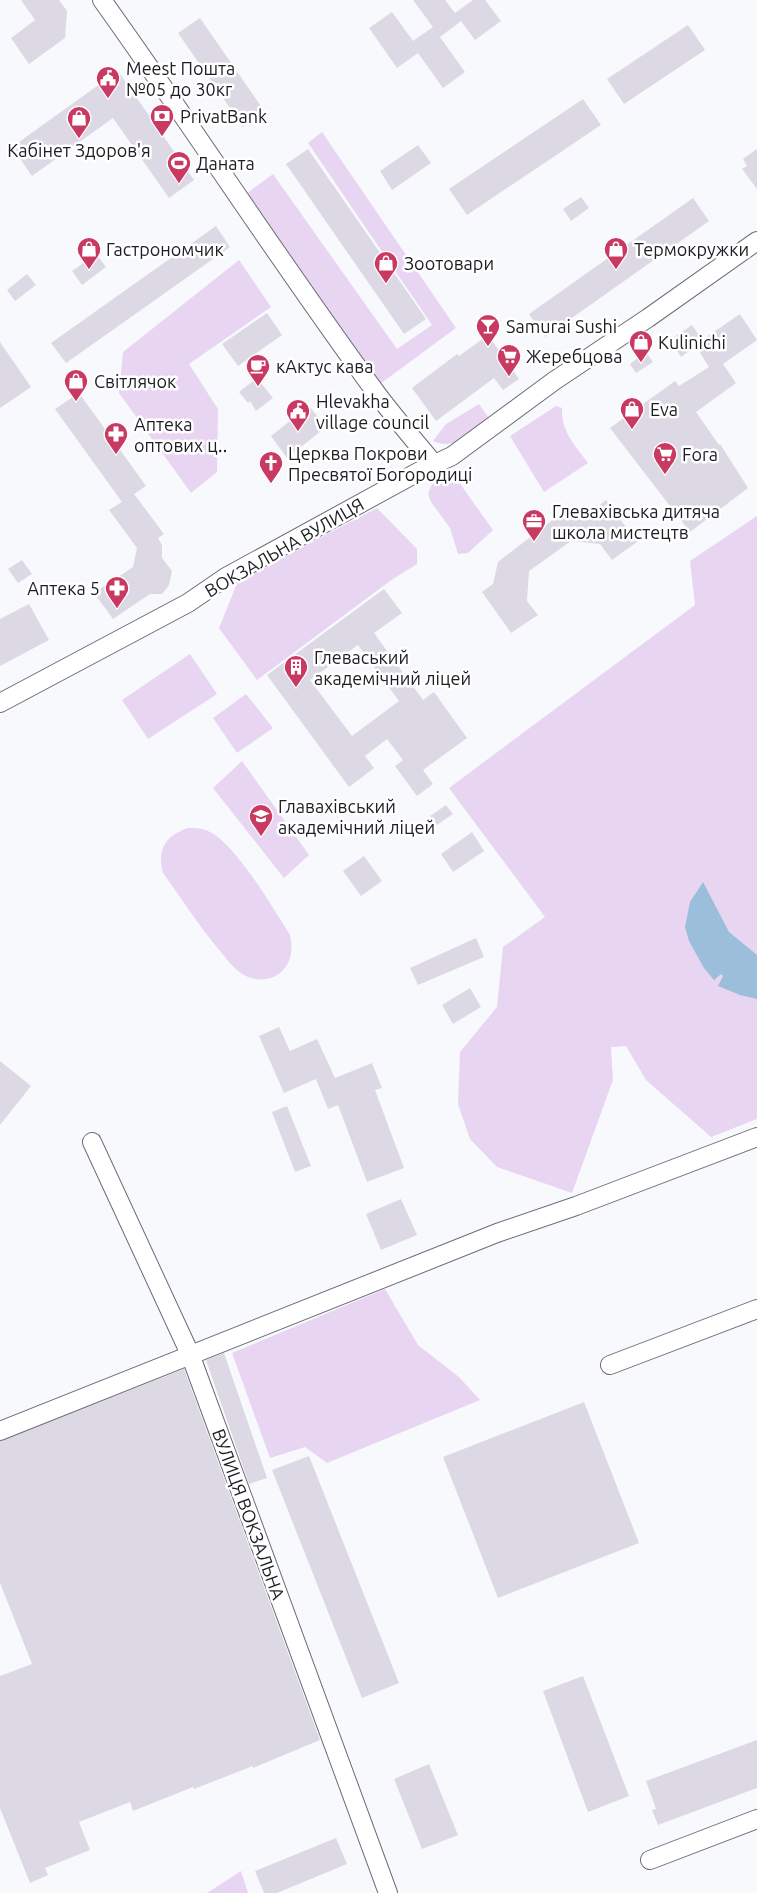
<svg xmlns="http://www.w3.org/2000/svg" width="757" height="1893" font-family="Ubuntu,sans-serif">
<style>
.green{fill:#e8d5f2}
.water{fill:#9bbedb}
.building{fill:#dcd9e5;fill-rule:evenodd}
.lines{fill:none;stroke-linecap:round;stroke-linejoin:round}
.minor-casing{stroke:#6a6c76;stroke-width:20}
.minor{stroke:#fff;stroke-width:18}
.labels{text-anchor:middle;dominant-baseline:central;stroke-width:5;stroke-linejoin:round;paint-order:stroke}
.poi-label{font-size:18px;fill:#1d1e22;stroke:#fff;text-anchor:start}
.street-label{font-size:18px;fill:#1d1e22;stroke:#fff}
</style>
<rect width="100%" height="100%" fill="#f8f9fd"/>
<g class="green">
<polygon points="322,132 456,328 380,384 247,193 273,174 397,349 432,325 308,143"/>
<polygon points="239,260 271,307 189,364 218,409 217,472 191,493 119,393 123,352"/>
<path d="M479,404L491,421C474,433 454,451 433,441L446,424Z"/>
<path d="M556,406L562,408C561,432 575,445 588,463L544,492L510,436Z"/>
<polygon points="443,479 458,481 493,530 468,553 458,554 450,528 431,502 428,494 432,484"/>
<polygon points="377,508 417,549 417,564 390,581 257,680 219,628 238,581"/>
<polygon points="757,516 757,1119 711,1137 646,1080 626,1046 611,1047 613,1080 572,1193 497,1167 470,1139 458,1104 460,1052 497,1007 503,947 545,917 449,788 695,605 690,561"/>
<polygon points="190,654 217,694 148,739 122,700"/>
<polygon points="246,694 273,728 237,753 213,718"/>
<polygon points="242,761 309,855 284,878 213,788"/>
<path d="M188,828C196,828 203,828 210,832C237,846 273,908 290,935C293,950 292,963 280,973C269,982 252,981 241,973C232,967 226,958 220,951C199,926 182,899 163,873C157,849 165,836 188,828Z"/>
<polygon points="385,1289 418,1345 459,1377 480,1400 327,1463 305,1447 270,1458 232,1353"/>
<polygon points="241,1871 248,1893 207,1893"/>
</g>
<polygon class="water" points="703,882 729,932 757,955 757,999 740,995 718,986 723,976 721,974 714,980 704,968 689,941 685,927 690,902"/>
<g class="building">
<polygon points="21,0 59,0 67,11 65,38 29,64 11,38 35,20"/>
<polygon points="413,0 445,0 455,13 473,0 485,0 501,21 475,40 461,21 440,37 465,72 443,88 418,53 397,68 369,28 392,12 413,41 433,27"/>
<polygon points="200,18 265,112 243,127 178,33"/>
<polygon points="688,25 705,50 624,104 607,79"/>
<polygon points="118,71 194,180 169,198 113,118 32,176 12,147"/>
<polygon points="583,99 601,125 467,215 449,189"/>
<polygon points="418,145 431,163 392,190 380,171"/>
<polygon points="308,149 426,319 404,334 286,164"/>
<polygon points="757,149 757,189 742,169 747,166 743,159"/>
<polygon points="581,197 589,208 571,221 563,209"/>
<polygon points="693,198 709,221 545,337 529,314"/>
<polygon points="216,226 230,247 66,363 51,343"/>
<polygon points="96,254 106,267 82,285 72,271"/>
<polygon points="27,274 36,285 15,301 7,290"/>
<polygon points="267,313 282,335 238,366 222,344"/>
<polygon points="740,314 757,340 723,364 736,383 696,412 719,445 720,444 748,488 690,532 610,428 675,381 679,386 709,367 696,346 681,357 670,340 692,325 702,340"/>
<polygon points="488,335 519,379 503,390 494,378 436,421 412,388 457,354 459,356"/>
<polygon points="0,342 31,387 0,408"/>
<polygon points="646,352 653,362 636,373 630,364"/>
<polygon points="257,378 273,398 256,411 250,401 248,403 239,392"/>
<polygon points="79,393 146,486 134,494 164,534 158,538 162,545 162,558 172,571 169,585 162,594 150,594 113,619 94,593 133,567 137,548 109,510 122,502 55,409"/>
<polygon points="309,406 326,427 287,458 271,436"/>
<polygon points="606,500 637,542 612,560 600,544 571,541 529,571 527,601 538,615 511,633 482,592 493,584 498,562 568,508 595,509"/>
<polygon points="22,560 32,574 18,583 8,569"/>
<path d="M384,589L402,613L374,633L423,700L434,692L467,738L423,770L433,784L417,796L395,766L403,760L387,739L365,756L374,768L349,787L267,675ZM358,645L399,701L352,736L310,680Z"/>
<polygon points="29,604 49,640 0,666 0,619"/>
<polygon points="446,805 453,814 437,825 430,816"/>
<polygon points="472,832 484,851 453,872 441,854"/>
<polygon points="364,856 382,881 361,896 343,871"/>
<polygon points="476,938 484,957 418,985 410,968"/>
<polygon points="470,988 481,1007 453,1024 442,1005"/>
<polygon points="279,1027 290,1051 317,1039 335,1078 372,1063 382,1088 375,1090 404,1168 367,1182 338,1105 328,1109 316,1079 284,1093 259,1036"/>
<polygon points="0,1061 31,1086 0,1125"/>
<polygon points="287,1106 311,1166 295,1172 272,1112"/>
<polygon points="401,1199 417,1235 381,1250 366,1214"/>
<polygon points="224,1353 267,1478 249,1484 206,1360"/>
<polygon points="184,1369 320,1740 253,1768 253,1766 194,1789 193,1787 133,1811 130,1802 79,1822 90,1850 45,1868 48,1875 30,1883 0,1808 0,1676 32,1664 0,1583 0,1441"/>
<polygon points="584,1402 639,1543 498,1598 443,1457"/>
<polygon points="309,1456 399,1683 362,1698 272,1470"/>
<polygon points="583,1676 629,1796 588,1812 543,1691"/>
<polygon points="757,1740 757,1788 658,1825 652,1810 656,1809 646,1781"/>
<polygon points="429,1764 458,1835 422,1849 394,1779"/>
<polygon points="336,1838 347,1864 277,1893 264,1893 255,1871"/>
</g>
<g class="lines">
<g class="minor-casing">
<g id="minor">
<path d="M102,0C195,130 282,265 377,394C395,418 415,441 434,464"/>
<polyline points="0,703 188,603 226,577 418,472 452,456 554,381 648,318 757,241"/>
<polyline points="92,1142 190,1354 388,1893"/>
<polyline points="610,1365 757,1309"/>
<polyline points="0,1431 497,1233 576,1206 757,1137"/>
<polyline points="650,1860 757,1819"/>
</g>
</g>
<use href="#minor" class="minor"/>
</g>
<defs>
<g id="civic-pin" transform="scale(1.25)"><path d="M0 17L-7.5 6A9.5 9.5 0 1 1 7.5 6Z" fill="#c93a62" stroke="#fff"/><path d="M-.6-6.5H3V-4.5H.6V-3L4-1V1h2V6H-6V1h2V-1L-.6-3ZM-1.2 2.5V6h2.4V2.5Z" fill="#fff"/></g>
<g id="bank-pin" transform="scale(1.25)"><path d="M0 17L-7.5 6A9.5 9.5 0 1 1 7.5 6Z" fill="#c93a62" stroke="#fff"/><path d="M-6-4H6V4H-6ZM0-2.3a2.3 2.3 0 1 0 0 4.6a2.3 2.3 0 1 0 0-4.6Z" fill="#fff"/></g>
<g id="shop-pin" transform="scale(1.25)"><path d="M0 17L-7.5 6A9.5 9.5 0 1 1 7.5 6Z" fill="#c93a62" stroke="#fff"/><path d="M-5-2.5h2.3a2.7 3.5 0 0 1 5.4 0H5L5.5 6h-11ZM-1.5-2.5h3a1.5 2.3 0 0 0-3 0Z" fill="#fff"/></g>
<g id="stadium-pin" transform="scale(1.25)"><path d="M0 17L-7.5 6A9.5 9.5 0 1 1 7.5 6Z" fill="#c93a62" stroke="#fff"/><path d="M0-5a6.5 5 0 1 0 0 10a6.5 5 0 1 0 0-10ZM-3.5-1.8h7v3.6h-7Z" fill="#fff"/></g>
<g id="bar-pin" transform="scale(1.25)"><path d="M0 17L-7.5 6A9.5 9.5 0 1 1 7.5 6Z" fill="#c93a62" stroke="#fff"/><path d="M-6-5H6L.8 .8V4.5H3.5V6h-7V4.5H-.8V.8Z" fill="#fff"/></g>
<g id="supermarket-pin" transform="scale(1.25)"><path d="M0 17L-7.5 6A9.5 9.5 0 1 1 7.5 6Z" fill="#c93a62" stroke="#fff"/><path d="M-6-5.5h2.5l.6 2H6L4.5 2H-2.5L-4.4-4H-6ZM-1.5 3.2a1.3 1.3 0 1 0 .1 0ZM3 3.2a1.3 1.3 0 1 0 .1 0Z" fill="#fff"/></g>
<g id="cafe-pin" transform="scale(1.25)"><path d="M0 17L-7.5 6A9.5 9.5 0 1 1 7.5 6Z" fill="#c93a62" stroke="#fff"/><path d="M-5.5-4.5H6V0H3Q3 3.5 0 3.5H-2.5Q-5.5 3.5-5.5 0ZM3-3.2v2h1.7v-2ZM-6 4.5H4V6H-6Z" fill="#fff"/></g>
<g id="pharmacy-pin" transform="scale(1.25)"><path d="M0 17L-7.5 6A9.5 9.5 0 1 1 7.5 6Z" fill="#c93a62" stroke="#fff"/><path d="M-2-6h4v4h4v4h-4v4h-4v-4h-4v-4h4Z" fill="#fff"/></g>
<g id="church-pin" transform="scale(1.25)"><path d="M0 17L-7.5 6A9.5 9.5 0 1 1 7.5 6Z" fill="#c93a62" stroke="#fff"/><path d="M-1.2-6h2.4v3.5h3.3v2.4h-3.3V6h-2.4V-.1h-3.3v-2.4h3.3Z" fill="#fff"/></g>
<g id="office-pin" transform="scale(1.25)"><path d="M0 17L-7.5 6A9.5 9.5 0 1 1 7.5 6Z" fill="#c93a62" stroke="#fff"/><path d="M-6-3h4V-5.5h4V-3h4V5H-6ZM-1-4.5V-3h2v-1.5ZM-6 0V1H6V0Z" fill="#fff"/></g>
<g id="building-pin" transform="scale(1.25)"><path d="M0 17L-7.5 6A9.5 9.5 0 1 1 7.5 6Z" fill="#c93a62" stroke="#fff"/><path d="M-4-6H4V6H1V3H-1V6H-4ZM-2.5-4.3h1.7v1.8h-1.7ZM.8-4.3h1.7v1.8H.8ZM-2.5-1h1.7V.8h-1.7ZM.8-1h1.7V.8H.8Z" fill="#fff"/></g>
<g id="school-pin" transform="scale(1.25)"><path d="M0 17L-7.5 6A9.5 9.5 0 1 1 7.5 6Z" fill="#c93a62" stroke="#fff"/><path d="M0-5L7-2L0 1L-7-2ZM-4 1L0 2.5L4 1V4Q0 6-4 4Z" fill="#fff"/></g>
</defs>
<g fill-rule="evenodd">
<use href="#civic-pin" x="108" y="78"/>
<use href="#bank-pin" x="162" y="116"/>
<use href="#shop-pin" x="79" y="118"/>
<use href="#stadium-pin" x="179" y="163"/>
<use href="#shop-pin" x="89" y="249"/>
<use href="#shop-pin" x="616" y="249"/>
<use href="#shop-pin" x="386" y="263"/>
<use href="#bar-pin" x="488" y="326"/>
<use href="#shop-pin" x="641" y="342"/>
<use href="#supermarket-pin" x="509" y="356"/>
<use href="#cafe-pin" x="258" y="366"/>
<use href="#shop-pin" x="76" y="381"/>
<use href="#shop-pin" x="632" y="409"/>
<use href="#civic-pin" x="298" y="411"/>
<use href="#pharmacy-pin" x="116" y="434"/>
<use href="#supermarket-pin" x="665" y="454"/>
<use href="#church-pin" x="271" y="463"/>
<use href="#office-pin" x="534" y="521"/>
<use href="#pharmacy-pin" x="117" y="588"/>
<use href="#building-pin" x="296" y="667"/>
<use href="#school-pin" x="261" y="816"/>
</g>
<g class="labels">
<g class="poi-label">
<text x="126" y="68">Meest Пошта<tspan x="126" dy="21">№05 до 30кг</tspan></text>
<text x="180" y="116">PrivatBank</text>
<text x="79" y="150" text-anchor="middle">Кабінет Здоров'я</text>
<text x="196" y="163">Даната</text>
<text x="106" y="249">Гастрономчик</text>
<text x="634" y="249">Термокружки</text>
<text x="404" y="263">Зоотовари</text>
<text x="506" y="326">Samurai Sushi</text>
<text x="658" y="342">Kulinichi</text>
<text x="526" y="356">Жеребцова</text>
<text x="276" y="366">кАктус кава</text>
<text x="94" y="381">Світлячок</text>
<text x="316" y="401">Hlevakha<tspan x="316" dy="21">village council</tspan></text>
<text x="650" y="409">Eva</text>
<text x="134" y="424">Аптека<tspan x="134" dy="21">оптових ц‥</tspan></text>
<text x="288" y="453">Церква Покрови<tspan x="288" dy="21">Пресвятої Богородиці</tspan></text>
<text x="682" y="454">Fora</text>
<text x="552" y="511">Глевахівська дитяча<tspan x="552" dy="21">школа мистецтв</tspan></text>
<text x="100" y="588" text-anchor="end">Аптека 5</text>
<text x="314" y="657">Глеваський<tspan x="314" dy="21">академічний ліцей</tspan></text>
<text x="278" y="806">Главахівський<tspan x="278" dy="21">академічний ліцей</tspan></text>
</g>
<g class="street-label">
<text transform="translate(284 547) rotate(-30)">ВОКЗАЛЬНА ВУЛИЦЯ</text>
<text transform="translate(249 1514) rotate(70)">ВУЛИЦЯ ВОКЗАЛЬНА</text>
</g>
</g>
</svg>
